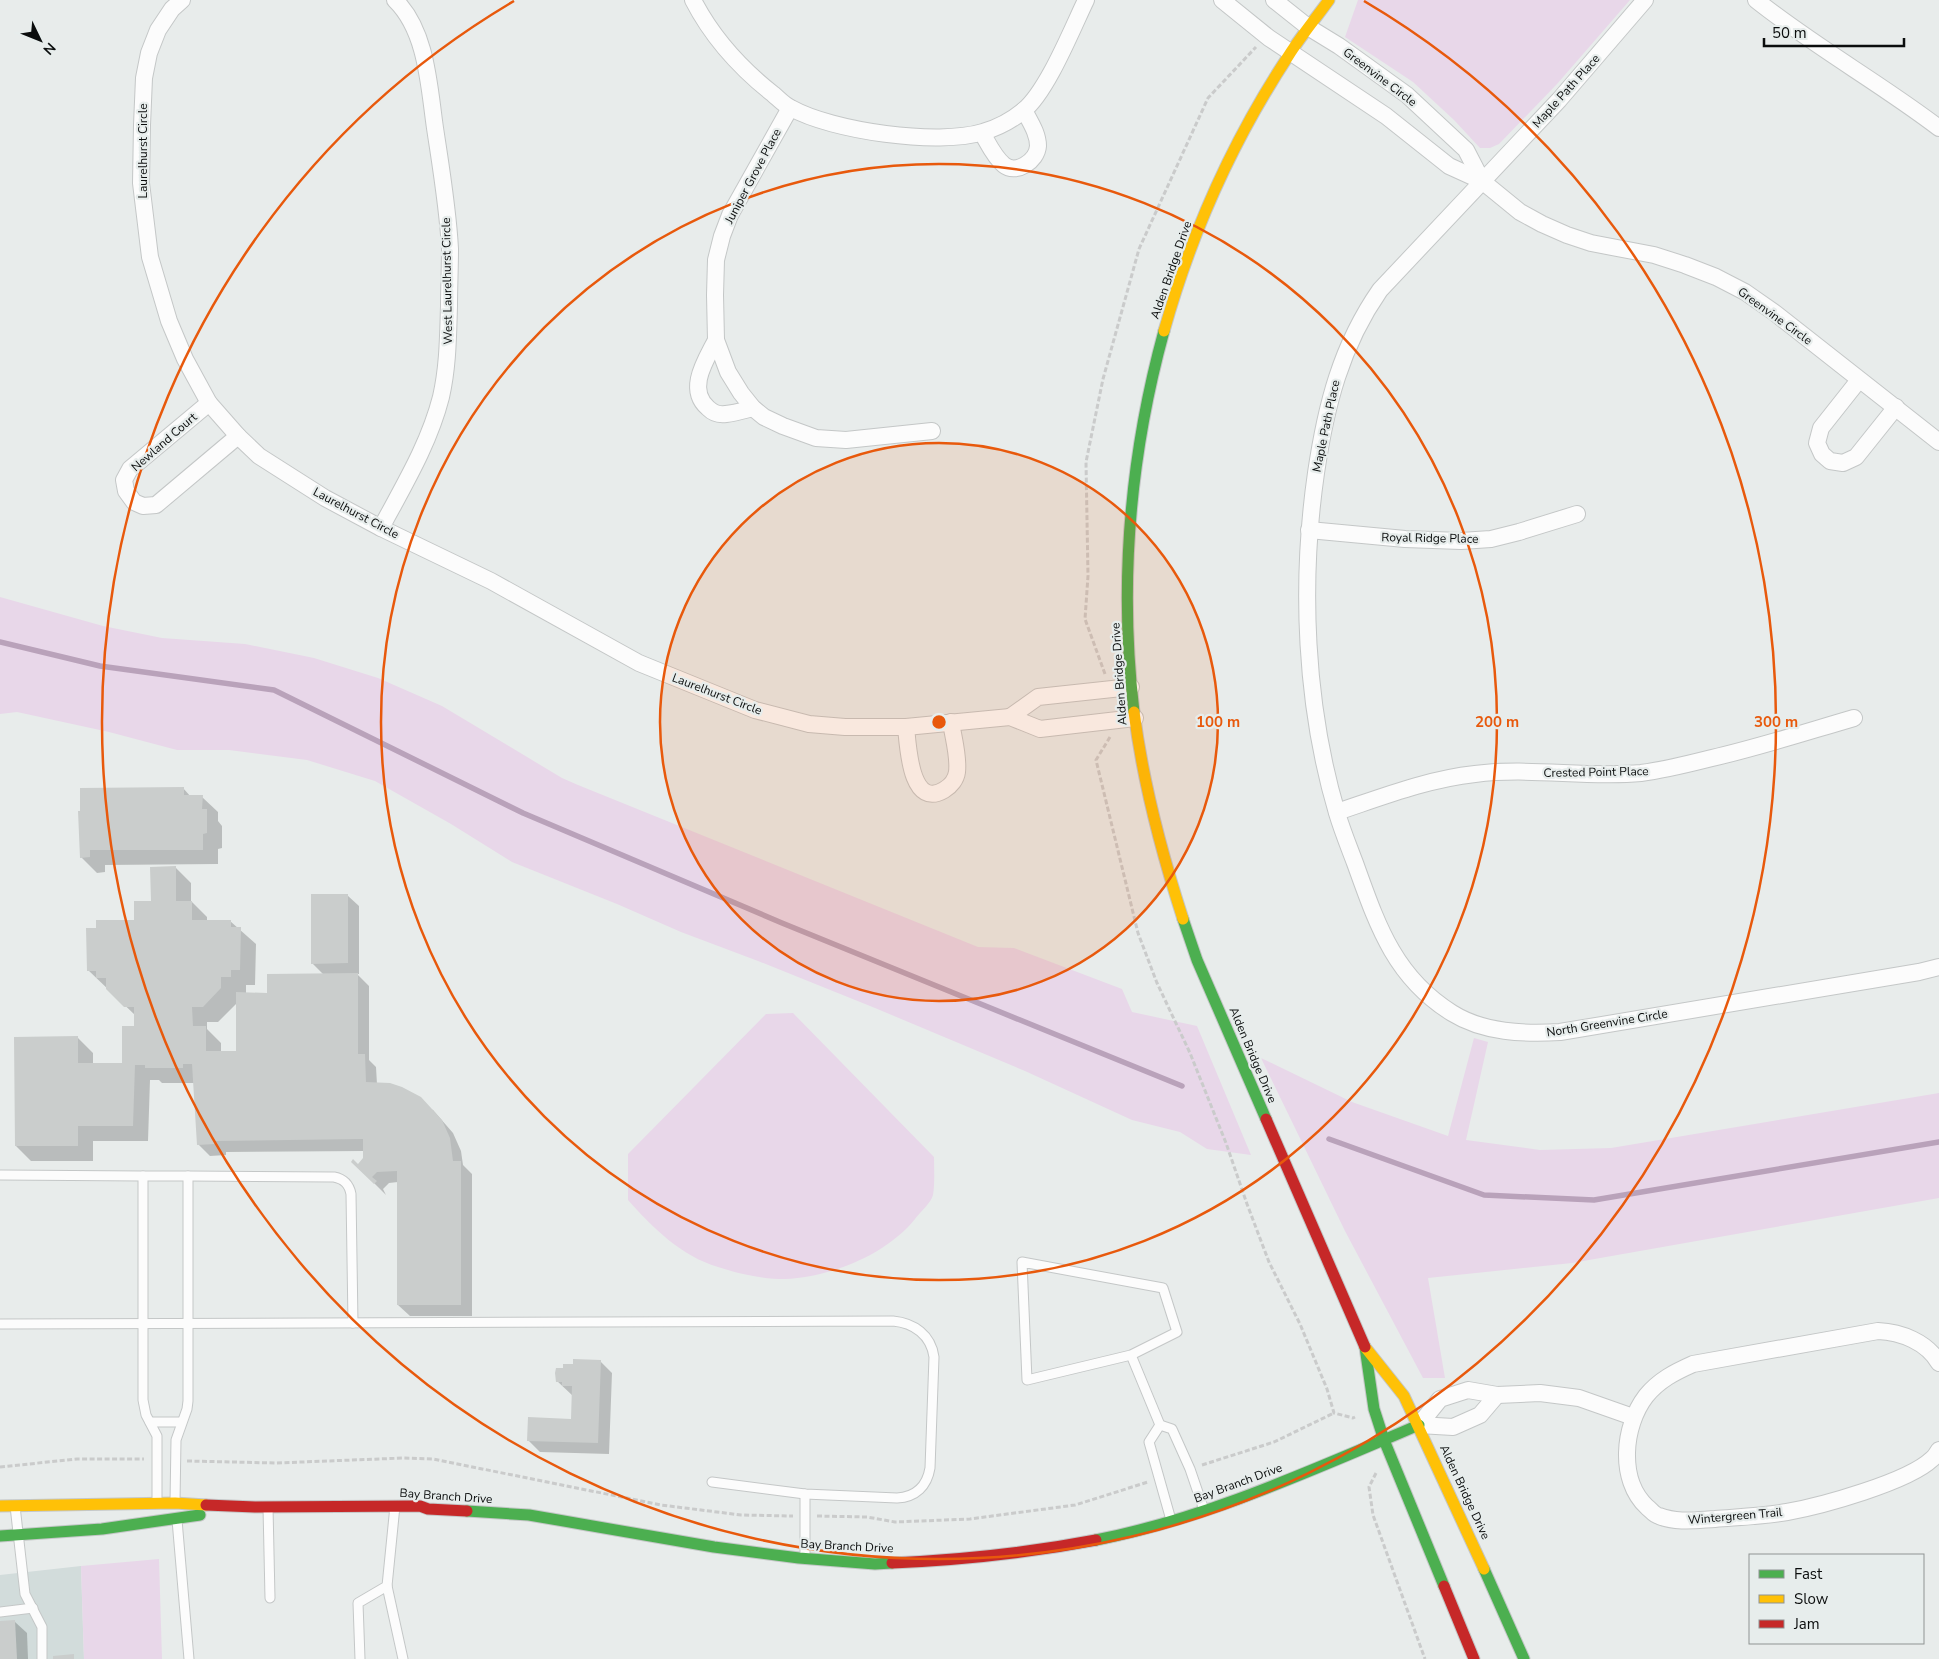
<svg xmlns="http://www.w3.org/2000/svg" width="1939" height="1659" font-family="'Nunito Sans',sans-serif">
<style>
.built{fill:#d2dcdb}
.green{fill:#e8d7e9}
.shadow{fill:#0003;fill-rule:evenodd}
.lines{fill:none;stroke-linecap:round;stroke-linejoin:round}
.stream{stroke:#b9a2ba;stroke-width:5.5}
.building{fill:#cacdcc}
.lane-casing{stroke:#c4c7c7;stroke-width:11}
.street-casing{stroke:#c4c7c7;stroke-width:18}
.fast-casing{stroke:#c4c7c7;stroke-width:13}
.slow-casing{stroke:#c4c7c7;stroke-width:13}
.jam-casing{stroke:#c4c7c7;stroke-width:13}
.path{stroke:#cacbcb;stroke-width:3;stroke-dasharray:5 2.5;stroke-linecap:butt}
.lane{stroke:#fcfcfc;stroke-width:9}
.street{stroke:#fcfcfc;stroke-width:16}
.fast{stroke:#4caf50;stroke-width:11}
.slow{stroke:#ffc107;stroke-width:11}
.jam{stroke:#c62828;stroke-width:11}
.ring{fill:none;stroke:#e8590c;stroke-width:2.5}
.labels{text-anchor:middle;dominant-baseline:central;stroke-width:4.5;stroke-linejoin:round;paint-order:stroke}
.street-label{font-size:12px;fill:#0b0d0d;stroke:#e7edec}
.centre{fill:#e8590c;stroke:#e7edec;stroke-width:2.5}
.ring-label{font-size:15px;text-anchor:middle;font-weight:bold;fill:#e8590c;stroke:#e7edec;stroke-width:4.5;stroke-linejoin:round;paint-order:stroke}
</style>
<rect width="100%" height="100%" fill="#e8eceb"/>
<polygon class="built" points="81,1566 84,1659 0,1659 0,1575"/>
<g class="green">
<polygon points="1358,0 1630,0 1557,84 1499,144 1490,148 1480,148 1454,120 1413,82 1345,37"/>
<polygon points="0,597 103,626 162,638 245,644 314,658 378,678 442,706 562,778 578,785 978,947 1014,948 1122,989 1132,1012 1197,1026 1251,1155 1207,1149 1180,1132 1132,1120 1025,1071 875,1008 758,961 681,932 617,904 512,862 451,824 375,781 307,760 229,750 177,750 109,732 17,712 0,714"/>
<path d="M793,1013L934,1157C934,1169 935,1183 933,1195C931,1203 920,1212 915,1219C886,1255 831,1277 785,1279C762,1279 739,1274 718,1267C681,1256 653,1228 628,1200V1154L766,1014Z"/>
<polygon points="1474,1038 1488,1042 1466,1140 1540,1150 1611,1148 1939,1093 1939,1198 1572,1263 1428,1278 1445,1378 1423,1378 1345,1231 1261,1058 1352,1102 1448,1136"/>
<polygon points="159,1559 162,1659 84,1659 81,1566"/>
</g>
<g class="shadow">
<polygon points="183,788 191,797 202,797 218,812 218,821 222,826 222,848 218,849 218,864 105,865 105,872 97,873 81,857 79,812"/>
<path d="M176,868L191,883V901L207,917V922L230,921L256,944L255,985H246V994H268L324,975L312,963L347,895L359,906V974H357L369,986V1060L376,1067L377,1084L433,1110L453,1133L461,1151L463,1165L472,1174V1316H410L398,1305V1182L389,1183L383,1189L386,1195L353,1162L358,1166L365,1158V1151L226,1152V1155L210,1156L198,1144L195,1083H162L159,1080H150L148,1141H93V1161H31L16,1146L78,1038L93,1053V1064H123L136,1028V1016L88,970L97,929L136,922ZM237,1003V1052H221V1043L207,1029V1022H218Z"/>
<polygon points="600,1361 612,1373 609,1454 540,1452 528,1440 572,1420 573,1396 557,1381"/>
<polygon points="0,1622 15,1622 27,1633 28,1659 0,1659"/>
</g>
<g class="lines">
<g class="stream">
<polyline points="0,642 100,666 274,690 523,813 782,923 1182,1086"/>
<polyline points="1329,1139 1484,1195 1594,1200 1939,1142"/>
</g>
</g>
<g class="building">
<polygon points="184,787 184,795 203,795 202,809 207,809 207,833 203,834 203,850 90,850 90,857 80,858 78,811 80,811 80,788"/>
<polygon points="176,866 176,901 192,901 192,920 231,920 231,927 241,927 240,970 231,970 231,977 221,977 221,988 203,1007 192,1007 193,1026 206,1026 206,1051 236,1051 236,992 267,993 267,974 358,973 358,1054 365,1054 366,1082 390,1083 402,1087 421,1097 442,1120 450,1138 453,1161 461,1161 461,1305 397,1305 397,1171 377,1172 372,1177 377,1181 374,1184 351,1162 353,1159 358,1164 363,1158 363,1139 215,1141 215,1144 197,1145 192,1064 183,1064 183,1068 145,1068 145,1065 135,1065 133,1126 78,1126 78,1146 15,1146 14,1037 78,1036 78,1063 122,1063 122,1026 134,1026 134,1007 124,1007 106,989 106,978 96,978 96,971 87,971 86,928 96,928 96,920 134,920 134,901 151,901 150,867"/>
<polygon points="311,894 348,894 348,963 311,964"/>
<polygon points="573,1359 601,1360 598,1443 527,1441 528,1417 571,1419 572,1386 562,1386 562,1382 556,1382 555,1373 556,1368 563,1368 563,1364 573,1364"/>
<polygon points="15,1620 17,1659 0,1659 0,1621"/>
<polygon points="74,1654 74,1659 53,1659 53,1656"/>
</g>
<g class="lines">
<g class="lane-casing">
<g id="lane">
<polyline points="0,1175 143,1176 143,1400 146,1415 157,1436 157,1502"/>
<polyline points="143,1176 188,1176 188,1401 187,1409 176,1440 175,1502"/>
<path d="M188,1176L334,1177C344,1179 349,1184 351,1194L353,1323"/>
<path d="M0,1324L893,1321C914,1323 931,1335 934,1357L930,1468C927,1486 916,1497 897,1498L805,1494L712,1482"/>
<polyline points="1131,1355 1177,1332 1163,1288 1022,1262 1027,1380 1131,1355 1160,1425"/>
<polyline points="150,1422 181,1422"/>
<polyline points="15,1506 25,1594 42,1627 42,1659"/>
<polyline points="268,1507 270,1598"/>
<polyline points="177,1520 189,1659"/>
<polyline points="1171,1520 1149,1442 1160,1425 1172,1429 1190,1469 1204,1510"/>
<polyline points="805,1559 805,1494"/>
<polyline points="387,1586 403,1659"/>
<polyline points="0,1612 33,1608"/>
<polyline points="360,1659 358,1603 387,1586 395,1506"/>
</g>
</g>
<g class="street-casing">
<g id="street">
<polyline points="182,0 172,9 158,30 149,53 144,78 142,125 141,183 150,257 169,321 185,359 209,403 238,436 259,456 325,498 381,528 491,581 639,663 755,710 809,724 845,727 906,727 1010,717 1040,729 1135,718"/>
<path d="M693,0C712,37 740,68 773,94C779,99 784,105 791,108C832,131 938,146 983,132C997,128 1012,120 1023,111C1047,92 1072,29 1086,0"/>
<polyline points="1222,0 1269,38 1386,116 1449,166 1482,181 1520,212 1542,224 1567,235 1591,243 1654,255 1685,265 1716,277 1745,292 1775,313 1939,442"/>
<polyline points="1274,0 1308,27 1339,46 1407,95 1466,150 1482,181"/>
<path d="M1645,0L1559,100L1380,290C1341,346 1326,405 1316,473C1300,584 1305,705 1337,813C1342,830 1349,847 1355,863C1377,924 1394,977 1452,1013C1484,1033 1524,1034 1560,1032L1919,972L1939,967"/>
<path d="M1756,0C1815,47 1880,83 1939,128"/>
<polyline points="790,108 730,215 722,236 716,260 715,295 716,340 728,372 741,393 753,408 764,417 783,426 816,438 846,440 932,431"/>
<path d="M982,133C988,143 994,157 1004,165C1016,175 1037,161 1038,146C1038,133 1030,122 1024,110"/>
<path d="M716,340C706,360 686,389 708,408C713,413 719,415 726,414C735,413 745,410 753,408"/>
<polyline points="1859,380 1821,428 1817,443 1822,454 1830,461 1843,463 1856,457 1896,407"/>
<polyline points="209,403 130,469 124,480 126,491 134,502 143,506 156,505 238,436"/>
<path d="M381,528C404,485 429,444 441,397C448,366 448,337 449,306C449,287 450,268 450,249C448,209 441,168 435,128C429,87 427,31 395,0"/>
<polyline points="1309,530 1405,539 1461,541 1491,539 1519,532 1577,514"/>
<polyline points="1010,717 1038,697 1131,687"/>
<path d="M906,727C908,745 910,810 944,790C951,786 956,779 957,772C959,756 953,737 951,722"/>
<path d="M1337,812C1382,797 1428,779 1475,774C1530,767 1586,778 1641,773C1665,770 1688,764 1712,758C1760,747 1806,732 1854,718"/>
<path d="M1939,1363C1927,1342 1901,1332 1878,1331L1693,1364C1675,1372 1659,1380 1646,1396C1623,1426 1618,1480 1647,1507C1651,1510 1654,1515 1659,1516C1677,1523 1696,1520 1715,1519C1739,1517 1763,1516 1787,1512C1821,1506 1908,1482 1932,1459C1935,1457 1937,1453 1939,1450"/>
<polyline points="1419,1425 1440,1399 1468,1390 1497,1395 1540,1393 1579,1398 1633,1417"/>
<polyline points="1419,1425 1453,1427 1480,1415 1497,1395"/>
</g>
</g>
<g class="fast-casing">
<g id="fast">
<path d="M1134,712C1119,584 1130,455 1164,331"/>
<polyline points="1183,919 1197,960 1266,1119"/>
<polyline points="1365,1347 1374,1409 1384,1440 1444,1586"/>
<polyline points="467,1511 529,1515 714,1547 799,1558 875,1564 892,1563"/>
<polyline points="0,1536 102,1529 200,1515"/>
<path d="M1096,1540C1208,1518 1314,1469 1419,1425"/>
<polyline points="1484,1569 1524,1659"/>
</g>
</g>
<g class="slow-casing">
<g id="slow">
<path d="M1164,331C1191,234 1233,140 1289,55C1301,36 1316,18 1329,0"/>
<path d="M1134,712C1143,783 1161,851 1183,919"/>
<polyline points="1365,1347 1404,1396 1484,1569"/>
<polyline points="0,1506 175,1503 206,1505"/>
</g>
</g>
<g class="jam-casing">
<g id="jam">
<polyline points="1266,1119 1365,1347"/>
<polyline points="206,1505 255,1507 420,1506 428,1509 467,1511"/>
<path d="M892,1563C961,1560 1028,1553 1096,1540"/>
<polyline points="1444,1586 1474,1659"/>
</g>
</g>
<g class="path">
<polyline points="1105,674 1085,619 1088,576 1086,462 1103,379 1139,249 1208,98 1256,47"/>
<polyline points="1110,737 1096,760 1138,933 1157,983 1190,1053 1226,1143 1247,1204 1269,1262 1300,1324 1327,1389 1334,1413 1353,1418 1355,1417"/>
<polyline points="187,1461 276,1463 404,1458 433,1459 661,1505 741,1515 793,1516"/>
<polyline points="1202,1465 1274,1442 1334,1413"/>
<polyline points="0,1467 77,1459 144,1459"/>
<polyline points="1376,1473 1369,1487 1373,1515 1425,1659"/>
<polyline points="817,1516 867,1517 895,1522 970,1519 1075,1505 1148,1482"/>
</g>
<use href="#lane" class="lane"/>
<use href="#street" class="street"/>
<use href="#fast" class="fast"/>
<use href="#slow" class="slow"/>
<use href="#jam" class="jam"/>
</g>
<circle cx="939" cy="722" r="279" fill="#e8590c" fill-opacity=".12"/>
<g class="ring">
<circle cx="939" cy="722" r="279"/>
<circle cx="939" cy="722" r="558"/>
<path d="M1364 1A837 837 0 1 1 514 1"/>
</g>
<g class="labels">
<g class="street-label">
<text transform="translate(1380 77) rotate(37)">Greenvine Circle</text>
<text transform="translate(1566 91) rotate(-48)">Maple Path Place</text>
<text transform="translate(143 151) rotate(-90)">Laurelhurst Circle</text>
<text transform="translate(753 176) rotate(-62)">Juniper Grove Place</text>
<text transform="translate(1171 270) rotate(-71)">Alden Bridge Drive</text>
<text transform="translate(447 281) rotate(-91)">West Laurelhurst Circle</text>
<text transform="translate(1775 316) rotate(36)">Greenvine Circle</text>
<text transform="translate(1326 426) rotate(-78)">Maple Path Place</text>
<text transform="translate(164 442) rotate(-41)">Newland Court</text>
<text transform="translate(356 513) rotate(28)">Laurelhurst Circle</text>
<text transform="translate(1430 538) rotate(1)">Royal Ridge Place</text>
<text transform="translate(1119 674) rotate(-94)">Alden Bridge Drive</text>
<text transform="translate(717 694) rotate(21)">Laurelhurst Circle</text>
<text transform="translate(1596 772) rotate(-1)">Crested Point Place</text>
<text transform="translate(1607 1023) rotate(-9)">North Greenvine Circle</text>
<text transform="translate(1253 1055) rotate(67)">Alden Bridge Drive</text>
<text transform="translate(1238 1483) rotate(-20)">Bay Branch Drive</text>
<text transform="translate(1465 1492) rotate(65)">Alden Bridge Drive</text>
<text transform="translate(446 1496) rotate(4)">Bay Branch Drive</text>
<text transform="translate(1735 1516) rotate(-5)">Wintergreen Trail</text>
<text transform="translate(847 1546) rotate(3)">Bay Branch Drive</text>
</g>
</g>
<circle cx="939" cy="722" r="8" class="centre"/>
<g class="ring-label">
<text x="1218" y="727">100 m</text>
<text x="1497" y="727">200 m</text>
<text x="1776" y="727">300 m</text>
</g>
<rect x="1749" y="1554" width="175" height="90" fill="#e7edec" stroke="#8f9393"/>
<rect x="1759" y="1570" width="25" height="8" fill="#4caf50" stroke="#8f9393"/>
<text x="1794" y="1579" font-size="15" fill="#0b0d0d">Fast</text>
<rect x="1759" y="1595" width="25" height="8" fill="#ffc107" stroke="#8f9393"/>
<text x="1794" y="1604" font-size="15" fill="#0b0d0d">Slow</text>
<rect x="1759" y="1620" width="25" height="8" fill="#c62828" stroke="#8f9393"/>
<text x="1794" y="1629" font-size="15" fill="#0b0d0d">Jam</text>
<g transform="translate(40 40) rotate(133)" stroke="#e7edec" stroke-width="4" paint-order="stroke">
<path d="M0-4L9 19L0 12L-9 19Z" fill="#0b0d0d"/>
<text y="-8" font-size="14" font-weight="bold" text-anchor="middle" fill="#0b0d0d">N</text>
</g>
<path d="M1764 38v8h140v-8" fill="none" stroke="#0b0d0d" stroke-width="2.5"/>
<text x="1772" y="38" font-size="15" fill="#0b0d0d" stroke="#e7edec" stroke-width="4" paint-order="stroke">50 m</text>
</svg>
